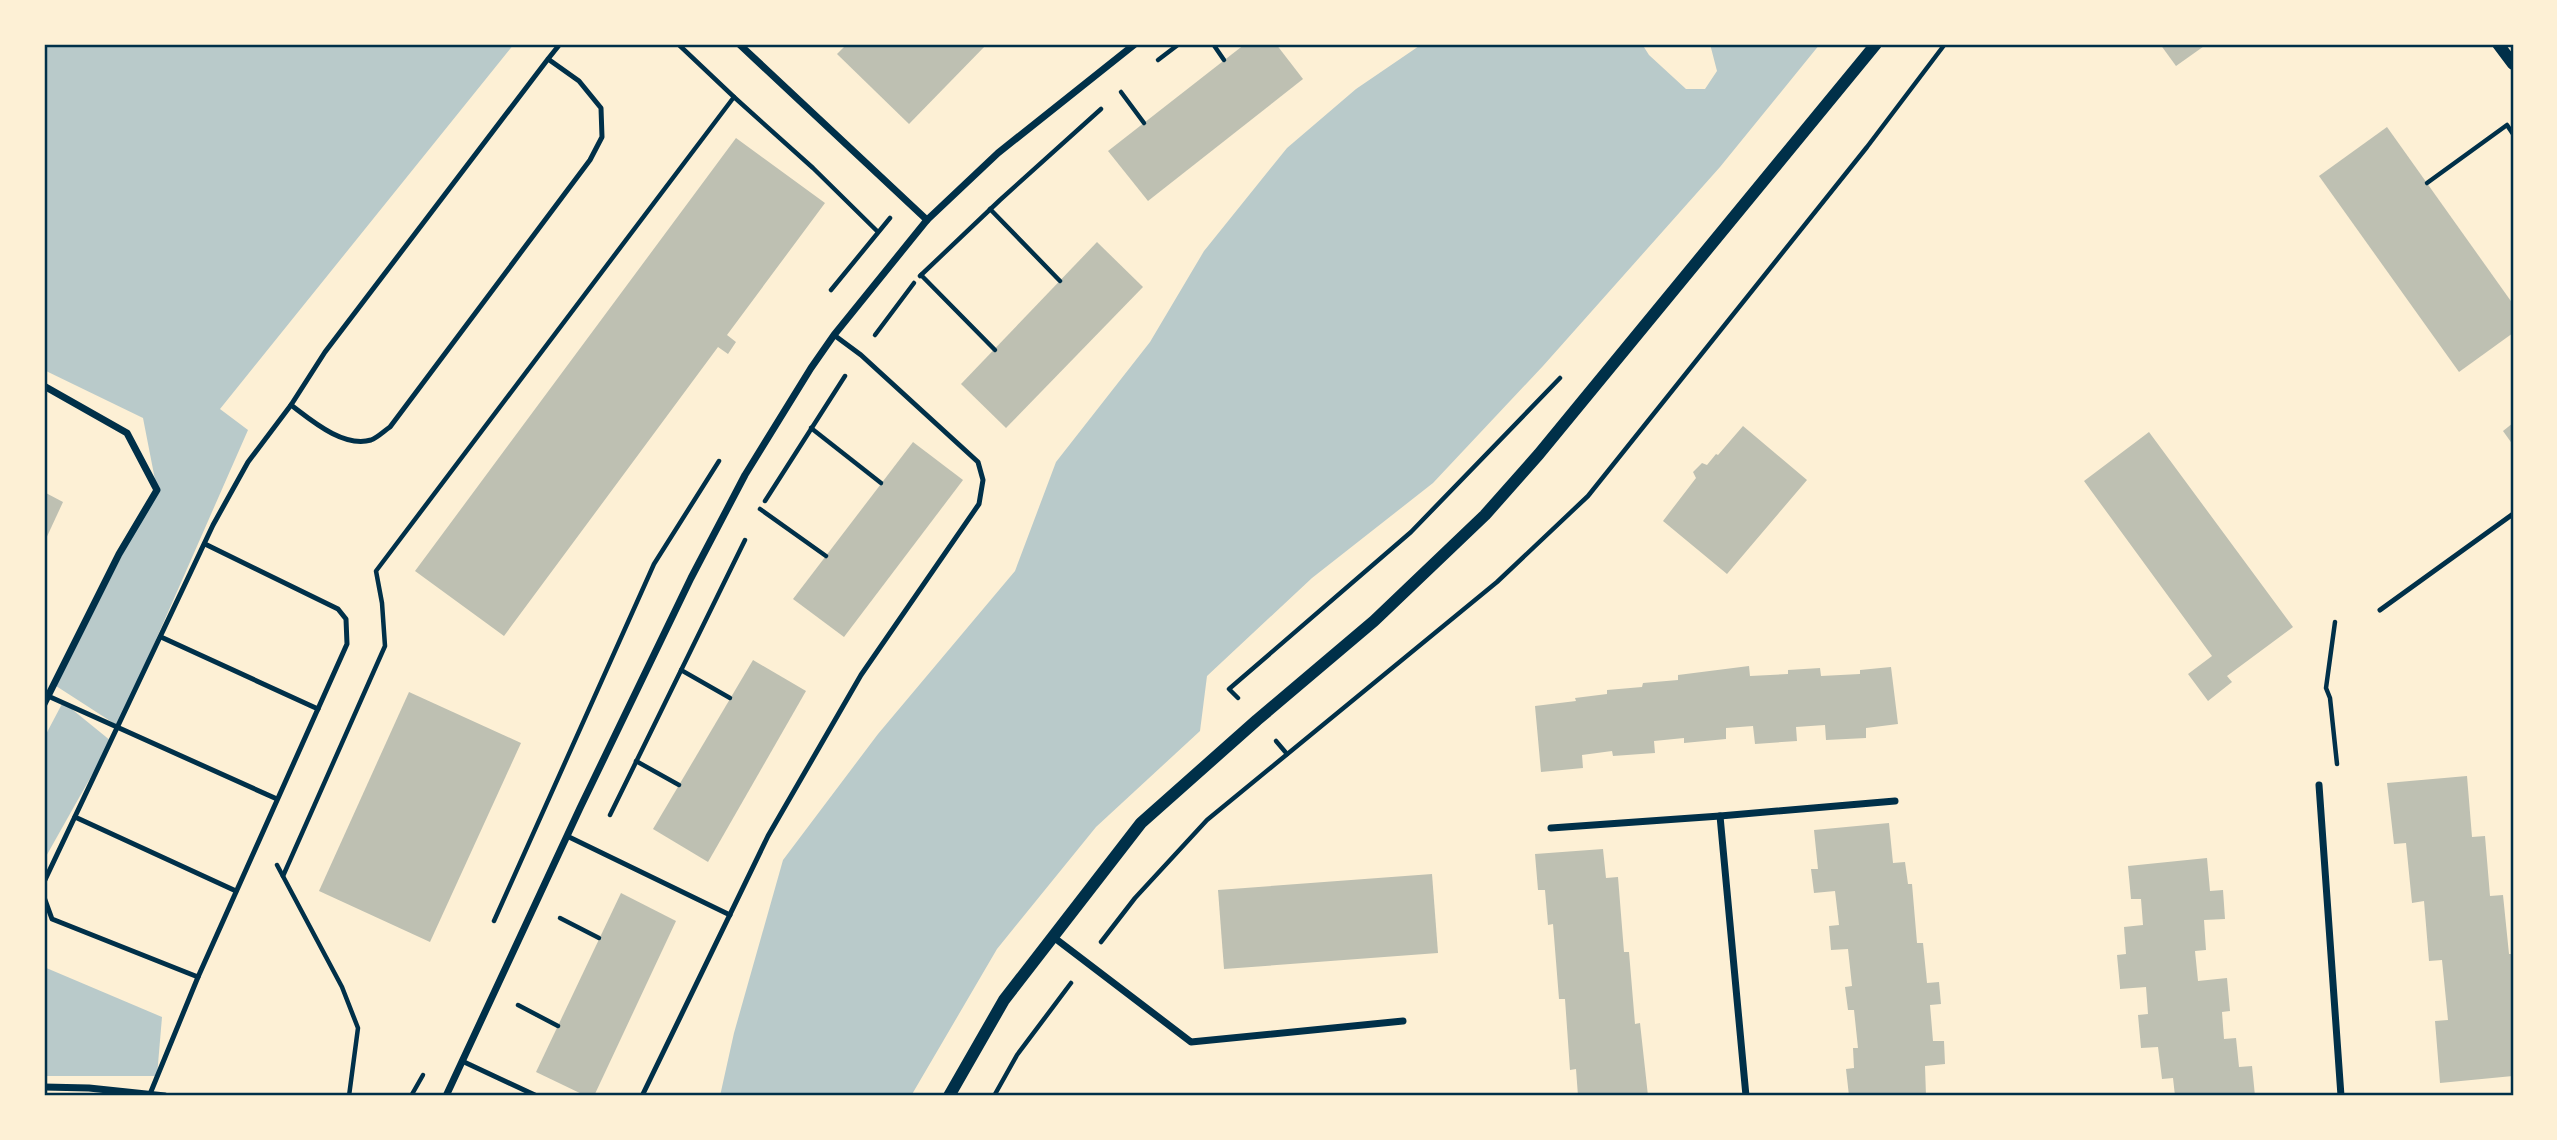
<svg xmlns="http://www.w3.org/2000/svg" width="2557" height="1140" font-family="'Exo 2',sans-serif">
<style>
.green{fill:#b9caca}
.building{fill:#bec0b2}
.lines{fill:none;stroke-linecap:round;stroke-linejoin:round}
.path{stroke:#003049;stroke-width:4.5}
.service{stroke:#003049;stroke-width:5}
.minor{stroke:#003049;stroke-width:7}
.tertiary{stroke:#003049;stroke-width:12}
.neatline{fill:none;stroke:#003049;stroke-width:2.5}
</style>
<rect width="100%" height="100%" fill="#fdf0d5"/>
<g class="green">
<polygon points="44,44 514,44 220,409 248,430 118,726 53,684 157,490 143,418 44,370"/>
<polygon points="1422,44 1642,44 1649,55 1686,89 1705,89 1717,71 1710,44 1820,44 1720,167 1543,366 1433,483 1312,578 1207,676 1200,731 1096,827 997,949 911,1096 720,1096 734,1033 783,860 878,734 1015,571 1056,462 1150,342 1204,251 1287,148 1356,89"/>
<polygon points="63,702 111,741 44,860 44,738"/>
<polygon points="44,967 162,1017 157,1076 44,1076"/>
</g>
<g class="building">
<polygon points="847,44 987,44 909,124 837,54"/>
<polygon points="1245,44 1276,44 1303,79 1148,201 1108,151"/>
<polygon points="2160,44 2207,44 2176,66"/>
<polygon points="2387,127 2513,304 2513,333 2459,372 2319,176"/>
<polygon points="736,138 825,203 727,335 736,342 728,354 718,347 504,636 415,571"/>
<polygon points="1097,242 1143,287 1006,428 961,384"/>
<polygon points="2513,423 2513,445 2503,431"/>
<polygon points="1743,426 1807,480 1727,574 1663,521 1696,478 1693,472 1702,463 1707,465 1716,454 1718,455"/>
<polygon points="2149,432 2293,627 2227,676 2232,682 2208,701 2188,674 2212,656 2084,481"/>
<polygon points="913,442 963,480 844,637 793,599"/>
<polygon points="44,492 63,502 44,543"/>
<polygon points="753,660 806,691 708,862 653,829"/>
<polygon points="1749,666 1750,676 1788,674 1788,670 1820,668 1821,676 1860,674 1860,670 1891,667 1898,724 1866,728 1866,738 1826,740 1825,725 1796,727 1797,741 1755,744 1753,726 1726,728 1726,739 1684,743 1684,738 1654,741 1655,753 1613,756 1612,751 1582,755 1583,768 1541,772 1535,706 1576,701 1575,698 1607,694 1607,690 1642,687 1643,683 1678,680 1678,675"/>
<polygon points="409,692 521,743 430,942 319,891"/>
<polygon points="2467,776 2472,837 2485,836 2490,896 2503,895 2509,954 2513,954 2513,1076 2440,1083 2435,1021 2448,1020 2442,960 2429,961 2424,901 2412,903 2406,843 2394,844 2387,783"/>
<polygon points="1889,823 1893,863 1905,862 1908,884 1912,884 1917,943 1923,943 1927,983 1939,982 1941,1004 1930,1005 1933,1041 1944,1041 1945,1064 1925,1066 1926,1096 1849,1096 1846,1069 1854,1068 1853,1048 1858,1048 1854,1010 1848,1010 1845,987 1852,986 1848,949 1831,950 1829,926 1839,925 1835,891 1814,893 1811,869 1818,869 1814,830"/>
<polygon points="1603,849 1606,878 1618,877 1624,952 1629,952 1635,1024 1640,1023 1648,1096 1578,1096 1576,1069 1570,1070 1565,999 1559,999 1553,924 1548,925 1545,890 1538,890 1535,854"/>
<polygon points="2207,858 2210,891 2223,890 2225,919 2204,920 2206,950 2195,951 2198,981 2227,978 2230,1011 2222,1012 2224,1039 2236,1038 2239,1067 2252,1066 2255,1096 2175,1096 2173,1078 2162,1079 2158,1047 2141,1048 2138,1015 2148,1014 2146,987 2120,989 2120,987 2117,955 2126,954 2124,927 2143,925 2141,899 2131,899 2128,866"/>
<polygon points="1432,874 1438,953 1224,969 1218,890"/>
<polygon points="621,893 676,921 594,1096 586,1096 536,1072"/>
</g>
<g class="lines">
<g class="path">
<polyline points="678,44 734,97"/>
<polyline points="1213,44 1224,60"/>
<polyline points="1158,60 1179,44"/>
<polyline points="1121,92 1144,123"/>
<polyline points="2427,183 2507,125 2513,134"/>
<polyline points="990,209 1060,281"/>
<polyline points="921,275 995,350"/>
<polyline points="920,276 1000,200 1101,109"/>
<polyline points="831,290 890,218"/>
<polyline points="875,335 914,283"/>
<polyline points="811,428 881,483"/>
<polyline points="765,501 845,376"/>
<polyline points="760,509 826,556"/>
<polyline points="2335,622 2326,688 2330,698 2337,764"/>
<polyline points="681,670 730,698"/>
<polyline points="1238,698 1229,689 1411,532 1560,378"/>
<polyline points="1276,741 1287,754"/>
<polyline points="636,761 679,785"/>
<polyline points="610,815 745,540"/>
<polyline points="277,865 342,987 358,1028 349,1096"/>
<polyline points="283,876 385,646 382,603 376,571 734,97 813,168 878,232"/>
<polyline points="560,918 599,938"/>
<polyline points="494,921 654,564 719,461"/>
<polyline points="1101,942 1135,898 1207,820 1497,582 1588,496 1867,147 1945,44"/>
<polyline points="518,1005 558,1026"/>
<polyline points="411,1096 423,1075"/>
<polyline points="994,1096 1017,1055 1071,983"/>
</g>
<g class="service">
<path d="M548,59L579,81L601,108L602,137L590,160L390,427C384,431 377,438 371,440C343,448 311,420 291,405L325,352L548,59L560,44"/>
<polyline points="2380,610 2513,514"/>
<polyline points="161,637 318,709"/>
<polyline points="48,696 277,799"/>
<polyline points="75,817 236,891"/>
<polyline points="567,836 730,915"/>
<polyline points="44,882 213,525 248,462 291,405"/>
<polyline points="44,897 52,919 198,977 347,644 346,619 338,609 205,544"/>
<polyline points="462,1061 537,1096"/>
<polyline points="150,1094 198,977"/>
<polyline points="642,1096 768,836 861,675 979,504 983,480 978,462 861,355 834,335"/>
</g>
<g class="minor">
<polyline points="739,44 927,220"/>
<polyline points="44,386 127,433 157,490 119,554 44,704"/>
<polyline points="2319,785 2341,1096"/>
<polyline points="1720,816 1895,801"/>
<polyline points="1551,828 1720,816 1746,1096"/>
<polyline points="1052,936 1191,1042 1403,1021"/>
<polyline points="44,1087 89,1088 165,1096"/>
<polyline points="446,1096 580,808 691,578 745,475 811,368 834,335 927,220 998,153 1135,44"/>
</g>
<g class="tertiary">
<polyline points="2498,44 2513,64"/>
<polyline points="949,1096 1004,1000 1141,823 1257,720 1374,621 1485,515 1539,454 1876,44"/>
</g>
</g>
<rect width="2557" height="1140" fill="none" stroke="#fdf0d5" stroke-width="91"/>
<rect x="46" y="46" width="2466" height="1048" class="neatline"/>
</svg>
